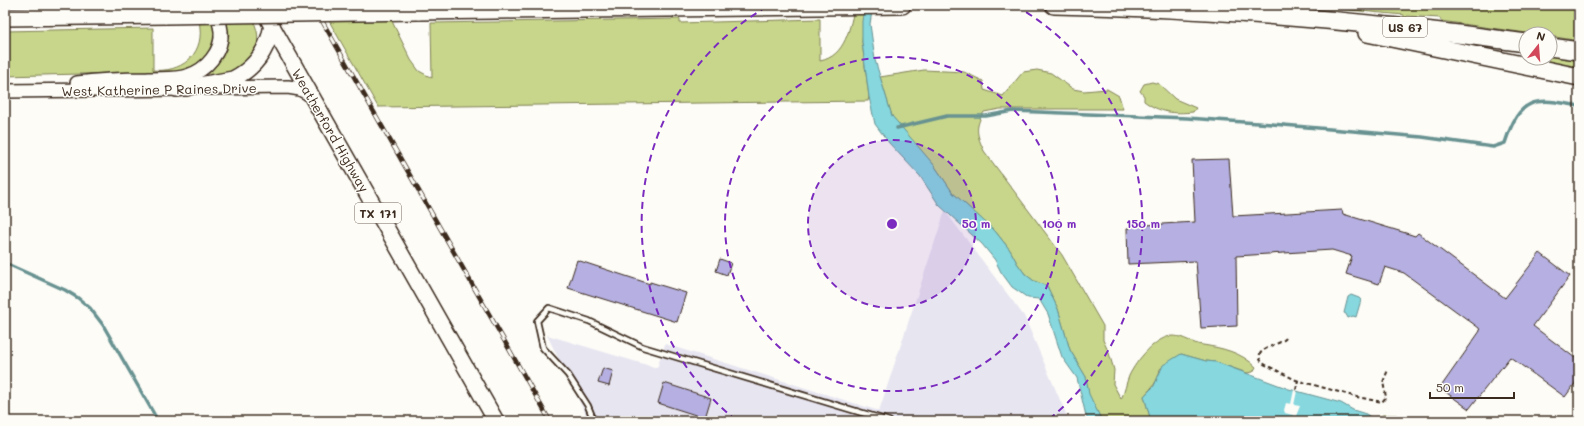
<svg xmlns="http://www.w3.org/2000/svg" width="1584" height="426" font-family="Mali,sans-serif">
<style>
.built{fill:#e7e5f0}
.green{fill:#c7d68b;stroke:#818054}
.water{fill:#86d7de;stroke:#689291}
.pier{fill:#fdfcf7}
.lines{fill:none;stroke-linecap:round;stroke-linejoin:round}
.stream{stroke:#689291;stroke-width:3.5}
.building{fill:#b5b0e1;stroke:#3b2a1e}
.service-casing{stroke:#3b2a1e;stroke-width:8}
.secondary-casing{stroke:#3b2a1e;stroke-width:16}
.primary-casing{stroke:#3b2a1e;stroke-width:18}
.motorway-casing{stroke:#3b2a1e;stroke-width:20}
.path{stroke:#3b2a1e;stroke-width:2;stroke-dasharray:4 3;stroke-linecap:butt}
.service{stroke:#fdfcf7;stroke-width:4.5}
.secondary{stroke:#fdfcf7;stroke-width:13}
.primary{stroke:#fdfcf7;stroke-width:15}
.motorway{stroke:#fdfcf7;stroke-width:17}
.rail-casing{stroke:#3b2a1e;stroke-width:4.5}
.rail{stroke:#fdfcf7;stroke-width:3;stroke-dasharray:9;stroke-linecap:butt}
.motorway-bridge-casing{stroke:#3b2a1e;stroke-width:20;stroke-linecap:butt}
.motorway-bridge{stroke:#fdfcf7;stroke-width:17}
.ring{fill:none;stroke:#7b2cbf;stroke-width:2;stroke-dasharray:7 5}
.labels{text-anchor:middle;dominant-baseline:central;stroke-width:3;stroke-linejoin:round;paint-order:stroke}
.shield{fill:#fdfcf7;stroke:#75695f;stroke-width:1}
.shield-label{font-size:12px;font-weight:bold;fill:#3b2a1e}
.street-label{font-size:13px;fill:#3b2a1e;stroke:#fdfcf7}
.centre{fill:#7b2cbf;stroke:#fdfcf7;stroke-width:2}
.ring-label{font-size:12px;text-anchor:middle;font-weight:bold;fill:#7b2cbf;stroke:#fdfcf7;stroke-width:3;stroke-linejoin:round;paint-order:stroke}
</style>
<rect width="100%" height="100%" fill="#fdfcf7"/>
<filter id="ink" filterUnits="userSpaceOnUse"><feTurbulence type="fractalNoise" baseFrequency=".025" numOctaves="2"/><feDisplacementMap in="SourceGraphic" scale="8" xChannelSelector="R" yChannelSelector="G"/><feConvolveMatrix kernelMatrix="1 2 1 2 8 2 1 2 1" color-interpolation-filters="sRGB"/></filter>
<g filter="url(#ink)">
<polygon class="built" points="945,211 1024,316 1069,421 589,421 547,335 657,368 665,344 879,411"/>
<g class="green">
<polygon points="36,5 154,5 154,6 52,6"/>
<path d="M191,5H205L216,32L211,53L192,71L5,76V31L153,28V70C180,73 203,56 200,28C200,20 194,12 191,5Z"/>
<path d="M217,5H246C249,13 255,22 257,31C263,59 232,74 210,76L209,73C233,53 222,30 217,5Z"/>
<path d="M320,5H384L411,60L419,71L432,78L431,23L680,19V23L820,19V61C846,56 850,27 855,5H865L862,42L869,97L868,101L378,107Z"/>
<polygon points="1295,5 1545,5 1579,10 1579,41 1550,36 1550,34 1534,34 1441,21 1440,18 1407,16 1406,18 1404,18 1404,15"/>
<polygon points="1525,53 1526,58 1550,58 1550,56 1579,60 1579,71 1525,59"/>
<path d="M924,70L964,72L983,81L984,90L1003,96L1023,72L1037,70L1051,73L1073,89L1084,91L1107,89L1119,96L1123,109H1000L984,112C974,128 977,135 984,151L1062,255L1103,326V340L1109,353L1114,370L1113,384L1121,399C1125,392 1126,383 1129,376C1136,361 1156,336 1173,336C1184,336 1192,344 1203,345C1222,348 1241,352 1256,367L1253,372L1247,373L1216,362L1206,361L1181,354L1160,369C1158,382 1152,387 1144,396L1151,421H1102L1088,394L1086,377L1070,350L1058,309L1047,286L1034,281L1025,274L1017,263L1010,250L995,231L953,193L934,165L903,131L892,116L880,77Z"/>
<path d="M1152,82L1159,84L1175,99L1196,108L1193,112C1174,114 1160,113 1144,101V96L1140,91L1144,84Z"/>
<polygon points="1383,415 1396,415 1413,421 1376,421 1373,419"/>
</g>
<g class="water">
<polygon points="865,5 873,5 870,24 875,60 892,116 934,165 953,193 995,231 1010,250 1017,263 1025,274 1034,281 1047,286 1058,309 1070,350 1086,377 1089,394 1102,421 1089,421 1086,416 1077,378 1062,357 1048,314 1039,299 1028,298 1012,287 1001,272 995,260 982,244 939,205 920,176 889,143 875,124 869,97 862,42 862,21"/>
<polygon points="1351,295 1359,298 1361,300 1356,317 1353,316 1348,318 1346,314 1344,313 1348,297"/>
<polygon points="1181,354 1206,361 1216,362 1289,389 1341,403 1353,410 1366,414 1376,421 1151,421 1144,396 1154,386 1163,365"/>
</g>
<polygon class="pier" points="1294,390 1297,391 1294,405 1300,406 1296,416 1285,413 1284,410 1286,403 1291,404"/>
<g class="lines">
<g class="stream">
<path d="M897,128L947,116H986L1013,111L1187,118L1272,124L1422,137L1493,147L1505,143C1520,97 1534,97 1579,106"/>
<polyline points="5,263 65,290 78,298 90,308 103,325 158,421"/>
</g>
</g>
<g class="building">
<polygon points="1229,159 1233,216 1342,210 1343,214 1409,234 1415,236 1418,233 1505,298 1540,253 1570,276 1533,326 1579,361 1579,378 1565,397 1510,357 1469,409 1440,388 1480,331 1479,328 1404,273 1385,267 1379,284 1346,274 1352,256 1332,250 1236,256 1237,326 1201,328 1196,261 1128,264 1127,228 1130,228 1130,226 1195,222 1192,160"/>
<polygon points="720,259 731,263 727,275 716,271"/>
<polygon points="577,260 650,284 650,282 686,293 677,322 568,288"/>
<polygon points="603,368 613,371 609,386 598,383"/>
<polygon points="664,383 711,398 705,418 658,403"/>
</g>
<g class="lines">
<g class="service-casing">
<polyline id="service" points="594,421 588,406 568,375 543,348 537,321 549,308 589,321 643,347 889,421"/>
</g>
<g class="secondary-casing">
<g id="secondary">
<path d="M77,83C101,80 124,79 148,79C160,78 175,80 187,76C206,71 223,51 221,31C220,21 216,13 212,5"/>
<polyline points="207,88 288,87 300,89 311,95"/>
<polyline points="5,91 187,89"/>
</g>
</g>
<g class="primary-casing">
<g id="primary">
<polyline points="260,5 496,421"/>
<path d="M177,89L233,79C255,68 268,50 272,25"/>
</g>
</g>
<g class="motorway-casing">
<g id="motorway">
<path d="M1054,5C1212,8 1370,21 1526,43"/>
<polyline points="418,11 902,5"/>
<polyline points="5,17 166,15"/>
<polyline points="1367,33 1579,77"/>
<polyline points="1550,47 1579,51"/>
</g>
</g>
<g class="path">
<path d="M1286,338C1282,345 1247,349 1264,364L1296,380L1357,397L1382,402L1386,397L1383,382L1388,370"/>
<polyline points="1296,390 1298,380"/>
</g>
<use href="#service" class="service"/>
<use href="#secondary" class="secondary"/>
<use href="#primary" class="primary"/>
<use href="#motorway" class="motorway"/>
<g class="rail-casing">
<polyline id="rail" points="313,5 550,421"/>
</g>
<use href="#rail" class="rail"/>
<g class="motorway-bridge-casing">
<polyline id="motorway-bridge" points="166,15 418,11"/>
</g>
<use href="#motorway-bridge" class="motorway-bridge"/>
</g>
</g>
<circle cx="892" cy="224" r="84" fill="#7b2cbf" fill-opacity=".12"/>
<g class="ring">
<circle cx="892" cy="224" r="84"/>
<circle cx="892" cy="224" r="167"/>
<path d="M736 420A251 251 0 0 1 768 6M1016 6A251 251 0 0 1 1048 420"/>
</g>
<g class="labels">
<g class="shield">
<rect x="1383" y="17" width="44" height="20" rx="3"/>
<rect x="355" y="203" width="46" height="20" rx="3"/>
</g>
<g class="shield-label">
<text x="1405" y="27">US 67</text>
<text x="378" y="213">TX 171</text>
</g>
<g class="street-label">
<text transform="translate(159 89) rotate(-1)">West Katherine P Raines Drive</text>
<text transform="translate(331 130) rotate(60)">Weatherford Highway</text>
</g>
</g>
<circle cx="892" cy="224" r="6" class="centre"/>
<g class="ring-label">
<text x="976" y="228">50 m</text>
<text x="1059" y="228">100 m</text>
<text x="1143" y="228">150 m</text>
</g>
<rect width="1584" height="426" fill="none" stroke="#fdfcf7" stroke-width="20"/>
<rect x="10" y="10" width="1564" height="406" fill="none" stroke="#3b2a1e" stroke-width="1.5" filter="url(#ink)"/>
<g transform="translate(1538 46) rotate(17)"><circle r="19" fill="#fdfcf7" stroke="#afa8a0"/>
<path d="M0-3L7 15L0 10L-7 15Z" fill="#d1495b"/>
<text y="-6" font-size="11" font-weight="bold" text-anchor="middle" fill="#3b2a1e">N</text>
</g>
<path d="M1430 392v6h84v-6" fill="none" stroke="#3b2a1e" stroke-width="2"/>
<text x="1436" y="392" font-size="12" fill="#3b2a1e" stroke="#fdfcf7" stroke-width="3" paint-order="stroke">50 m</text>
</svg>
